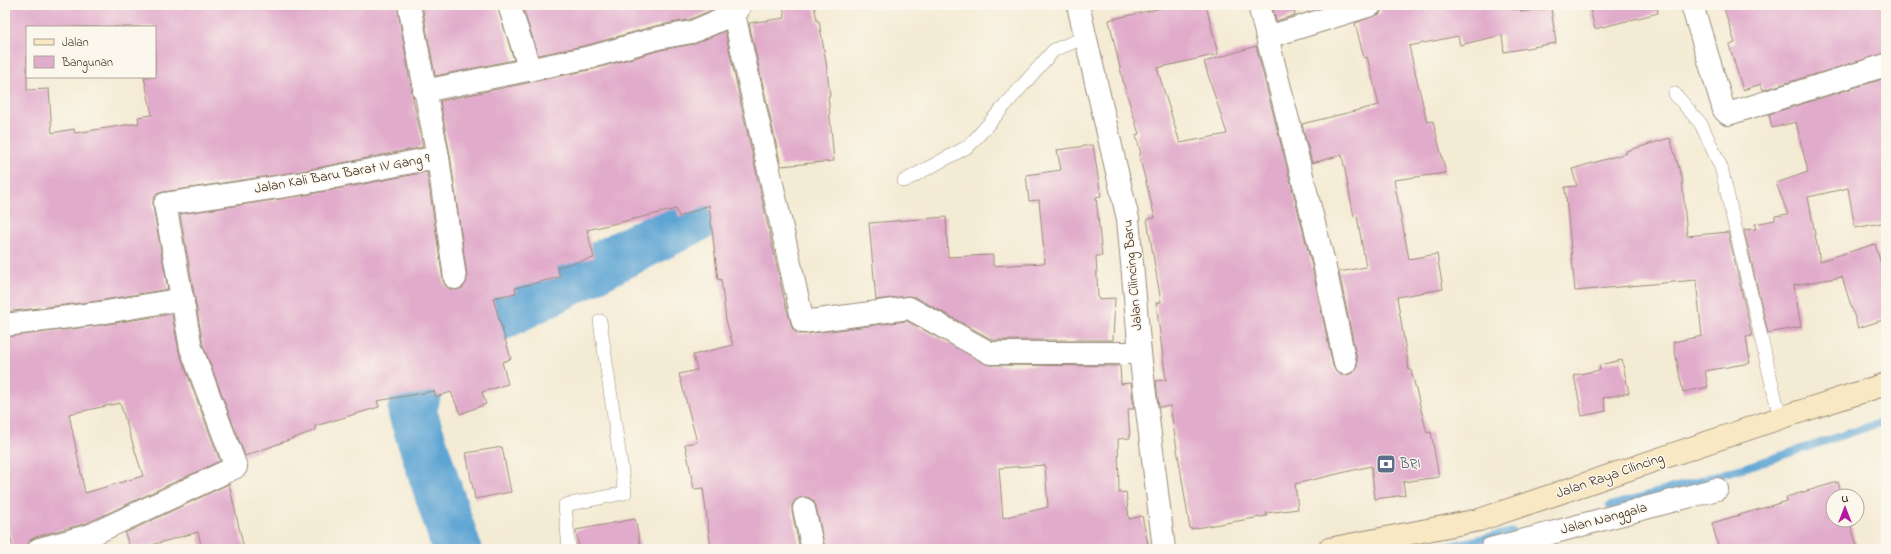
<svg xmlns="http://www.w3.org/2000/svg" width="1891" height="554" font-family="'Indie Flower',sans-serif">
<style>
.lines{fill:none;stroke-linecap:round;stroke-linejoin:round}
.stream{stroke:#5ea5d4;stroke-width:8}
.river{stroke:#5ea5d4;stroke-width:49}
.building{fill:#e1abcb;fill-rule:evenodd}
.lane-casing{stroke:#988a79;stroke-width:14}
.street-casing{stroke:#988a79;stroke-width:24}
.secondary-casing{stroke:#988a79;stroke-width:24}
.lane{stroke:#fff;stroke-width:13}
.street{stroke:#fff;stroke-width:22}
.secondary{stroke:#f8e8c3;stroke-width:22}
.labels{text-anchor:middle;dominant-baseline:central;stroke-width:3;stroke-linejoin:round;paint-order:stroke}
.street-label{font-size:14px;fill:#3b2a1e;stroke:#fbf7ec}
.service-label{font-size:14px;fill:#4e5e75;stroke:#fbf7ec;text-anchor:start}
</style>
<rect width="100%" height="100%" fill="#fbf7ec"/>
<filter id="ink" filterUnits="userSpaceOnUse"><feTurbulence type="fractalNoise" baseFrequency=".025" numOctaves="2"/><feDisplacementMap in="SourceGraphic" scale="8" xChannelSelector="R" yChannelSelector="G"/><feConvolveMatrix kernelMatrix="1 2 1 2 8 2 1 2 1" color-interpolation-filters="sRGB"/></filter>
<filter id="wash" filterUnits="userSpaceOnUse"><feTurbulence type="fractalNoise" baseFrequency=".012" numOctaves="4" result="noise"/><feDisplacementMap in="SourceGraphic" scale="16" xChannelSelector="R" yChannelSelector="G"/><feGaussianBlur stdDeviation="0.9" result="paint"/><feColorMatrix in="noise" values="0 0 0 0 0 0 0 0 0 0 0 0 0 0 0 0 0 1.4 0 .05"/><feComposite in="paint" operator="in"/></filter>
<g filter="url(#wash)">
<rect width="100%" height="100%" fill="#f4ebd4"/>
<g class="lines">
<g class="stream">
<polyline points="1610,506 1753,465 1886,421"/>
<polyline points="1436,549 1513,532"/>
</g>
<polyline class="river" points="457,549 412,411 427,353 717,207 701,150"/>
</g>
<g id="blocks">
<g class="building">
<path d="M5,5H316V10L367,5H397L412,93L423,147L296,172L163,192L157,194L153,199V206L168,289L98,301L5,312V85H7ZM27,27H155V77H144L152,115L138,117L139,123L75,133L74,129L52,133L49,89L27,90Z"/>
<polygon points="422,5 497,5 514,60 435,76"/>
<polygon points="522,5 723,5 688,20 655,26 588,45 538,55"/>
<polygon points="783,5 814,5 817,21 819,21 826,62 830,96 828,96 834,161 781,166 749,23 785,18"/>
<polygon points="1174,5 1206,5 1218,54 1157,68 1180,143 1227,134 1204,62 1256,46 1312,266 1333,366 1336,372 1341,375 1347,375 1354,372 1357,367 1357,360 1339,272 1366,267 1357,216 1354,217 1342,155 1312,163 1302,124 1379,105 1367,57 1364,58 1355,23 1380,14 1383,5 1513,5 1513,10 1521,9 1521,12 1551,8 1556,43 1504,52 1502,35 1460,45 1458,36 1409,46 1427,122 1433,121 1446,173 1394,180 1409,259 1437,254 1443,289 1397,297 1409,370 1411,370 1427,433 1431,432 1439,477 1403,482 1405,495 1375,499 1371,466 1295,484 1298,509 1266,513 1267,516 1190,529 1170,406 1159,407 1156,381 1166,380 1156,303 1161,302 1147,219 1155,218 1139,155 1141,154 1136,135 1139,134 1124,85 1109,20"/>
<polygon points="1272,5 1292,5 1295,15 1276,21"/>
<polygon points="1589,5 1657,5 1658,13 1595,29"/>
<polygon points="1723,5 1886,5 1886,53 1763,90 1761,84 1743,90 1729,45 1735,43"/>
<path d="M725,31L785,303L793,330L798,334H805L907,321L990,365L1120,366L1121,384L1131,383L1134,409H1128L1130,438L1118,439L1119,493L1126,492L1129,519L1142,516L1148,544L1122,549H825L816,506L813,500L808,497H802L795,500L792,505V511L800,549H711L703,488L694,489L685,444L697,442L679,374L697,370L693,355L733,345L726,320L721,279L718,280L709,205L679,217L676,209L587,230L594,258L557,267L560,277L515,288L516,293L493,298L511,359L502,362L508,384L482,392L486,404L460,414L451,392L436,397L434,391L377,401L379,407L315,426L316,430L245,456L203,345L180,214L300,196L427,172L443,280L445,285L450,289L457,290L462,288L466,283L467,276L450,155L440,101L594,69L661,50L694,44ZM1045,465L1048,507L1003,518L999,468Z"/>
<polygon points="1886,78 1886,222 1855,228 1848,188 1808,197 1820,261 1875,244 1886,280 1886,319 1858,328 1842,277 1794,285 1801,327 1768,333 1744,230 1756,229 1755,224 1775,220 1775,216 1788,214 1776,183 1808,172 1796,122 1772,128 1769,114"/>
<polygon points="1670,138 1682,178 1687,236 1728,232 1752,336 1746,337 1750,363 1705,371 1708,387 1683,392 1673,342 1702,336 1696,280 1575,291 1565,187 1577,186 1572,169 1627,153 1626,151"/>
<polygon points="1093,145 1101,196 1096,197 1102,256 1096,256 1098,299 1115,298 1113,340 993,340 915,297 907,296 876,300 869,223 946,217 948,257 993,255 993,266 1045,263 1039,200 1029,201 1026,175 1061,170 1057,150"/>
<path d="M172,314L179,352L220,461L87,523L35,537L30,540L27,549H13L5,510V337L102,325ZM120,403L143,476L85,493L69,414Z"/>
<polygon points="1622,360 1629,393 1603,398 1606,411 1582,416 1574,375 1600,370 1599,365"/>
<polygon points="502,447 511,492 475,499 466,453"/>
<polygon points="1838,482 1842,496 1833,496 1833,520 1849,520 1858,549 1719,549 1712,523 1787,501 1786,497"/>
<polygon points="229,484 244,549 202,549 198,532 137,549 130,549 125,533"/>
<polygon points="635,519 641,549 579,549 576,530"/>
</g>
</g>
</g>
<g filter="url(#ink)">
<use href="#blocks" fill-opacity="0" stroke="#988a79" stroke-width="1"/>
<g class="lines">
<g class="lane-casing">
<g id="lane">
<polyline points="1675,94 1701,124 1721,167 1780,418"/>
<polyline points="904,181 969,146 1054,50 1086,37"/>
<polyline points="569,549 565,505 625,493 600,321"/>
</g>
</g>
<g class="street-casing">
<g id="street">
<polyline points="509,5 530,70"/>
<polyline points="1078,5 1128,219 1140,353 1164,549"/>
<polyline points="1259,5 1324,263 1345,363"/>
<polyline points="1692,5 1724,110 1728,114 1886,65"/>
<polyline points="734,14 803,322 909,308 990,353 1140,353"/>
<polyline points="1268,37 1371,5"/>
<polyline points="424,91 591,57 658,38 692,32 734,14 738,10 739,5"/>
<polyline points="438,157 455,278"/>
<polyline points="5,325 100,313 183,299"/>
<polyline points="804,509 813,549"/>
<polyline points="39,549 91,535 236,467 191,348 165,204 298,184 438,157 409,5"/>
<polyline points="1491,549 1717,489"/>
</g>
</g>
<g class="secondary-casing">
<polyline id="secondary" points="1329,549 1479,520 1780,418 1886,384"/>
</g>
<use href="#lane" class="lane"/>
<use href="#street" class="street"/>
<use href="#secondary" class="secondary"/>
</g>
</g>
<defs>
<g id="bank-square" transform="scale(1)"><rect x="-9" y="-9" width="18" height="18" rx="4" fill="#5c6f8a" stroke="#fbf7ec"/><path d="M-6-4H6V4H-6ZM0-2.3a2.3 2.3 0 1 0 0 4.6a2.3 2.3 0 1 0 0-4.6Z" fill="#fff"/></g>
</defs>
<g fill-rule="evenodd">
<use href="#bank-square" x="1386" y="464"/>
</g>
<g class="labels">
<g class="street-label">
<text transform="translate(342 174) rotate(-10)">Jalan Kali Baru Barat IV Gang 9</text>
<text transform="translate(1133 275) rotate(-95)">Jalan Cilincing Baru</text>
<text transform="translate(1610 476) rotate(-19)">Jalan Raya Cilincing</text>
<text transform="translate(1604 519) rotate(-15)">Jalan Nanggala</text>
</g>
<g class="service-label">
<text x="1400" y="464">BRI</text>
</g>
</g>
<rect width="1891" height="554" fill="none" stroke="#fbf7ec" stroke-width="20"/>
<rect x="26" y="26" width="130" height="52" fill="#fbf7ec" stroke="#aea59a"/>
<rect x="34" y="39" width="20" height="6" fill="#f8e8c3" stroke="#aea59a"/>
<text x="62" y="46" font-size="12" fill="#3b2a1e">Jalan</text>
<rect x="34" y="56" width="20" height="12" fill="#e1abcb" stroke="#aea59a"/>
<text x="62" y="66" font-size="12" fill="#3b2a1e">Bangunan</text>
<g transform="translate(1845 508)"><circle r="19" fill="#fbf7ec" stroke="#aea59a"/>
<path d="M0-3L7 15L0 10L-7 15Z" fill="#b5179e"/>
<text y="-6" font-size="11" font-weight="bold" text-anchor="middle" fill="#3b2a1e">U</text>
</g>
</svg>
